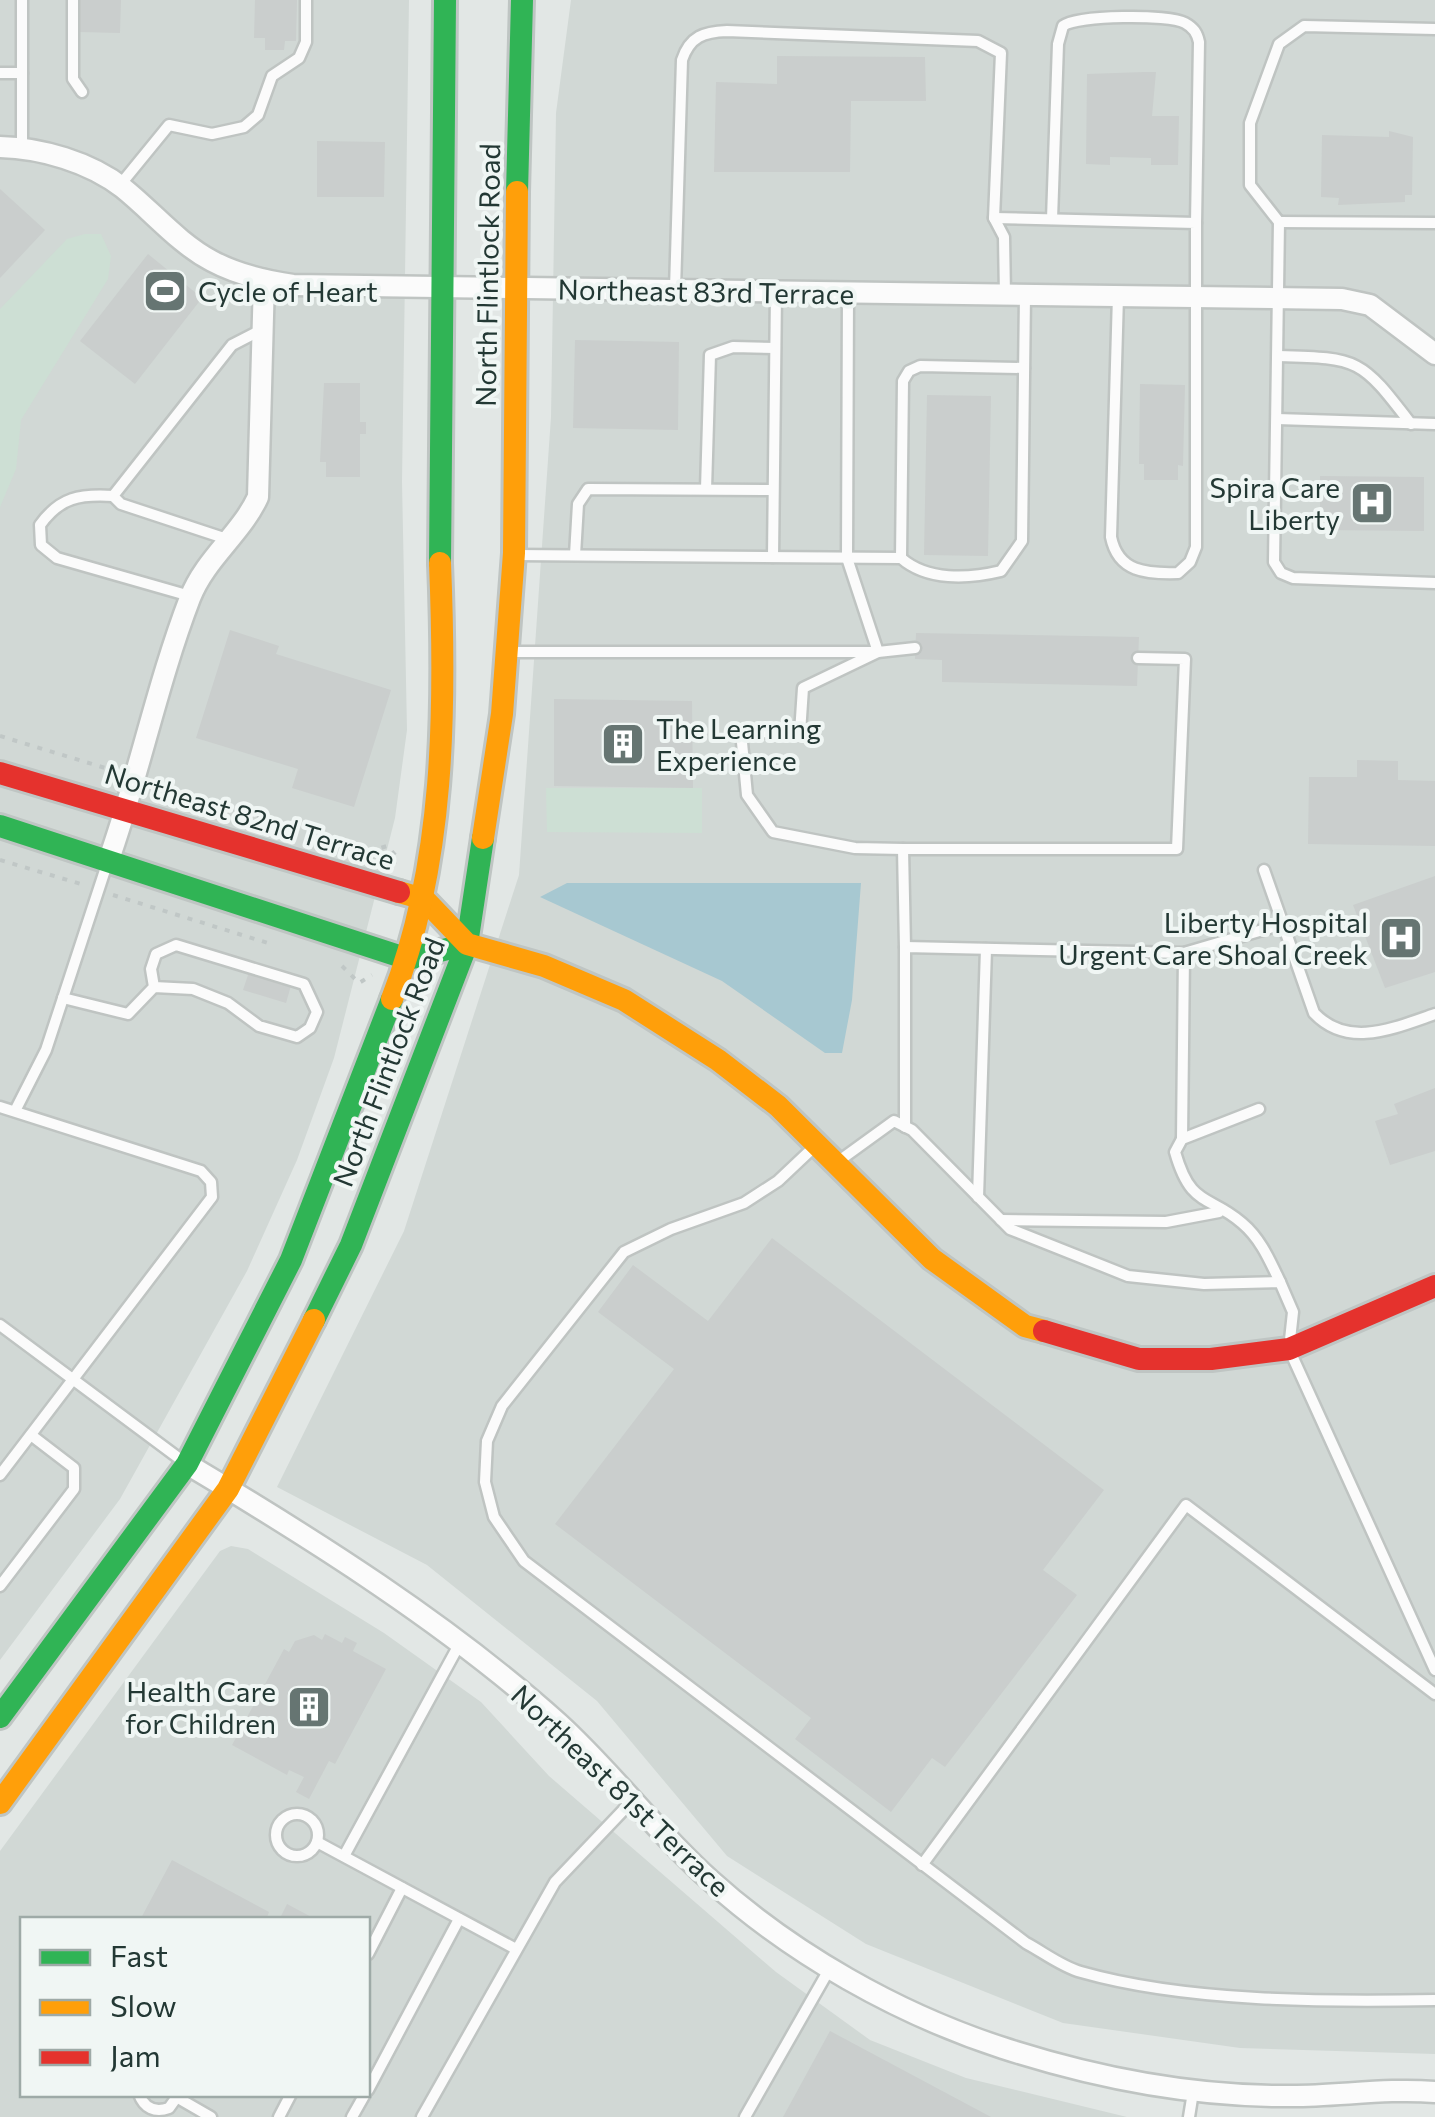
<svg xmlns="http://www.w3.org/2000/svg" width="1435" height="2117" font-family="Commissioner,sans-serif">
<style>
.built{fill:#d1d8d5;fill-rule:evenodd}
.green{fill:#cddfd4}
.water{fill:#a7c8d1}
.building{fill:#cacecd}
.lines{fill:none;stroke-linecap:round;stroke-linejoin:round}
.lane-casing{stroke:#bfc4c2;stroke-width:15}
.street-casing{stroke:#bfc4c2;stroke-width:25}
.fast-casing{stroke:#bfc5c3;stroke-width:28}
.slow-casing{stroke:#bfc5c3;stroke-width:28}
.jam-casing{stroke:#bfc5c3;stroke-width:28}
.path{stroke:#c0c7c6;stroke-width:4;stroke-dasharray:5 8;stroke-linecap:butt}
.lane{stroke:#fbfbfb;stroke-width:10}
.street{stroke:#fbfbfb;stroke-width:20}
.fast{stroke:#30b455;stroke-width:22}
.slow{stroke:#ff9f0a;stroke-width:22}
.jam{stroke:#e5322d;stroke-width:22}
.labels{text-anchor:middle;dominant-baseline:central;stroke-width:8;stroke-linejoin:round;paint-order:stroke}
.street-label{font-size:28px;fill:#233834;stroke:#f0f6f4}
.poi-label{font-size:28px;fill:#233834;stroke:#f0f6f4;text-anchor:end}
</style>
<rect width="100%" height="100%" fill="#e2e7e5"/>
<g class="built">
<polygon points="0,0 409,0 402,482 407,730 395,818 334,1058 297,1160 247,1271 120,1499 0,1660"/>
<polygon points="571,0 1435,0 1435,2054 1240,2048 1063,2023 866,1944 727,1856 597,1701 427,1565 277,1487 404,1231 519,875 551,417 556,113"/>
<path d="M231,1546L248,1549L384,1633L481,1702L549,1776L776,1972L870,2040L966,2078L1127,2117H0V1851L220,1551ZM22,1920H368V2094H22Z"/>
</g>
<g class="green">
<polygon points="85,234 101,234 111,256 108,279 21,420 16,469 0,507 0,309 67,239"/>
<polygon points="546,788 702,788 702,833 547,832"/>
</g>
<polygon class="water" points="567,883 861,883 852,1000 842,1053 825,1053 722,981 540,897"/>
<g class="building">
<polygon points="79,0 121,0 120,33 79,32"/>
<polygon points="255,0 297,0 296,41 285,41 284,50 265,50 265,38 254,38"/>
<polygon points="777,56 925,57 926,101 851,101 850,172 714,172 716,82 777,84"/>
<polygon points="1144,72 1156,72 1152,116 1179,116 1178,165 1151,165 1151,158 1110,157 1110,165 1086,164 1087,74"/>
<polygon points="1389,131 1413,137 1412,195 1405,195 1405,202 1338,205 1339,198 1321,197 1322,135 1389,137"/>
<polygon points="317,141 385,142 384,197 317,197"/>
<polygon points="0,189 45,230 0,278"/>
<polygon points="148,254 202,298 135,384 80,341"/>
<polygon points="575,340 679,342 678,430 573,428"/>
<polygon points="324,383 360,383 360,422 366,422 366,434 360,434 360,477 326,477 326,462 320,462"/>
<polygon points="1140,384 1185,385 1183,466 1178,465 1178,480 1144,480 1144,464 1139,464"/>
<polygon points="927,395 991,396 988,556 924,555"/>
<polygon points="1320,476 1424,477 1424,531 1320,530"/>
<polygon points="230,630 279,646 276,654 391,690 354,807 292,788 298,769 196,738"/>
<polygon points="916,633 1139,637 1137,686 942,682 942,660 915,659"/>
<polygon points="554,699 692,701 693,788 554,786"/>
<polygon points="1357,760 1398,761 1398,780 1435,781 1435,846 1308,844 1309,777 1357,777"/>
<polygon points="1435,876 1435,972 1385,988 1353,905"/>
<polygon points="250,969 292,982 286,1003 243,990"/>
<polygon points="1435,1088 1435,1151 1390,1165 1375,1121 1398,1114 1394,1104"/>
<polygon points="772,1238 1104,1490 1043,1570 1077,1595 945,1767 932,1758 891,1812 795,1739 811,1718 555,1524 674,1369 598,1312 633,1265 708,1321"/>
<polygon points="325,1634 342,1643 345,1637 357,1643 353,1651 386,1669 335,1764 329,1761 309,1799 296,1792 304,1777 289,1770 287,1775 232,1745 284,1649 289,1652 295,1641 314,1635 322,1640"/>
<polygon points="172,1860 269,1912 266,1920 140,1920"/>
<polygon points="287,1904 317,1920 279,1920"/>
<polygon points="830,2031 991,2117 783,2117"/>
</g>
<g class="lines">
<g class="lane-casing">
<g id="lane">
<polyline points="73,0 73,79 82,92"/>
<polyline points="1435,29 1304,26 1279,44 1250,123 1250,185 1279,222 1274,562 1281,573 1293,578 1435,583"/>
<polyline points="0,73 22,73"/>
<polyline points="22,149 22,0"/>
<polyline points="120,185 169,125 212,134 244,127 258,115 272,76 299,58 306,42 306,0"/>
<path d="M994,218L1196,223V547L1190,562L1178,573C1146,574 1118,572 1111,537L1118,296"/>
<path d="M1052,219L1058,44L1063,26C1077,15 1169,14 1185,23C1194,28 1197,33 1199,42L1196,223"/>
<polyline points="1279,222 1435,223"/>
<path d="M675,289L682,60C690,36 704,32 727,31L978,41L1001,53L994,218L1004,237L1005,295"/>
<path d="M1278,356C1360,358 1361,359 1411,424"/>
<polyline points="1277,419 1435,424"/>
<polyline points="706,489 710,355 733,347 775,348"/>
<path d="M113,496C80,494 60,497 40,525L41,545L57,558L190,596"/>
<polyline points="227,539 121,504 113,496 232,345 263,329"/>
<path d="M515,555L901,558C927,581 968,579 1001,571L1022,541L1025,295"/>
<polyline points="575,555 578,504 588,489 773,490"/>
<polyline points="773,557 776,292"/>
<polyline points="901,558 903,381 909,371 920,366 1024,368"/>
<polyline points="508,652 878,652 847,558 848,293"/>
<polyline points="903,849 855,848 773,832 747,795 741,732 800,733 803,688 878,652 915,648"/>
<path d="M1264,870L1314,1013C1348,1049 1394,1028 1435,1014"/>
<polyline points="905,947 903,849 1177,849 1185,659 1138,658"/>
<polyline points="63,998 128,1014 154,987 193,989 228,1003 259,1026 297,1037 310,1028 317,1012 304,984 176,945 156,954 151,969 154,987"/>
<polyline points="0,1107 201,1171 211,1182 212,1197 0,1475"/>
<path d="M1259,1109L1182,1139L1175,1152C1191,1208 1208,1194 1242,1223C1261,1239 1270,1261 1280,1282"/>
<polyline points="15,1111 46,1050 107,864"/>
<polyline points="905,1127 905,947 1184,953 1283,924"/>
<polyline points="1182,1139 1184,953"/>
<path d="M814,1147L778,1181L744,1203L671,1229L624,1252L502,1406L487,1441L485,1482L494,1517L524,1561L1026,1943C1043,1952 1062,1967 1081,1972C1186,2002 1326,2002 1435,2000"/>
<polyline points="836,1163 894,1121 912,1130 1010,1229 1128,1276 1204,1284 1280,1282 1293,1312 1289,1349 1435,1670"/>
<polyline points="978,1197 986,949"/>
<polyline points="1001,1220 1166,1222 1219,1212"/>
<polyline points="0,1325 184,1462"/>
<polyline points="0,1586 74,1489 74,1468 31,1435"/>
<circle cx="297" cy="1835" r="21"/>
<polyline points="317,1842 514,1948"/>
<polyline points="344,1856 460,1643"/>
<polyline points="922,1865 1186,1505 1435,1694"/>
<polyline points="368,1954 402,1888"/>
<polyline points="368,2090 459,1919"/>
<path d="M139,2094C144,2108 155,2113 169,2108L179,2094"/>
<polyline points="178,2098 211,2117"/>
<polyline points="279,2117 291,2094"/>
<polyline points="352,2117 365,2094"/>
<polyline points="422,2117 555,1882 634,1799"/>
<polyline points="745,2117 830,1968"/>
<polyline points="1189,2117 1193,2092"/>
</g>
</g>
<g class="street-casing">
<g id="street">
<path d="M0,147C41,148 90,162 123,188C153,212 178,243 212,261C238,275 265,281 293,285L1342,299L1370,305L1435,354"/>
<path d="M108,862C139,775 157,684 190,598C205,559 241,534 258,497L264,280"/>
<path d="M187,1464C313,1539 449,1625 558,1723C612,1772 656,1832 710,1880C792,1954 898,2014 1003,2048C1096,2078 1194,2097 1292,2096C1339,2096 1388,2088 1435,2092"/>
</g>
</g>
<g class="fast-casing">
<g id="fast">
<polyline points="517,192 522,0"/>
<polyline points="440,563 445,0"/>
<polyline points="0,826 408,959 467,944"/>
<polyline points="314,1320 351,1245 467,944 483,838"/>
<polyline points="0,1717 187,1464 291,1260 392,999"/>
</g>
</g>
<g class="slow-casing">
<g id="slow">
<polyline points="483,838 502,714 514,553 517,192"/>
<polyline points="399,892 424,899 467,944 544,966 624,1000 718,1060 778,1106 932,1259 1025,1326 1044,1331"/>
<path d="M392,999C445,863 446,708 440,563"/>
<polyline points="0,1803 228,1489 314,1320"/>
</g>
</g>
<g class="jam-casing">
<g id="jam">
<polyline points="0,773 399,892"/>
<polyline points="1044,1331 1139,1359 1211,1359 1289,1349 1435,1286"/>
</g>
</g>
<g class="path">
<polyline points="0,736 115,771"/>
<polyline points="158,785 352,847 371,851 387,846 396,856 395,863"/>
<polyline points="0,860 81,884"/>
<polyline points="113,895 271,944"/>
<polyline points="342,966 359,983 372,975"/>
</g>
<use href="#lane" class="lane"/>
<use href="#street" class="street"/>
<use href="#fast" class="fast"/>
<use href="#slow" class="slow"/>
<use href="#jam" class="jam"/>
</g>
<defs>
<g id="stadium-square" transform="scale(2.25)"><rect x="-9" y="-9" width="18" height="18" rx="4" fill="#667572" stroke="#f0f6f4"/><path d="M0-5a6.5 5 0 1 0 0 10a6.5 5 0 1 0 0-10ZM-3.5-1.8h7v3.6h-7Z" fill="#fff"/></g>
<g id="hospital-square" transform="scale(2.25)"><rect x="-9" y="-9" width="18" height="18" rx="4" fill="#667572" stroke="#f0f6f4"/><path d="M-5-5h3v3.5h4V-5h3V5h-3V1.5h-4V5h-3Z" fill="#fff"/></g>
<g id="building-square" transform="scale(2.25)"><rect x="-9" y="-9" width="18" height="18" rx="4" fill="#667572" stroke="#f0f6f4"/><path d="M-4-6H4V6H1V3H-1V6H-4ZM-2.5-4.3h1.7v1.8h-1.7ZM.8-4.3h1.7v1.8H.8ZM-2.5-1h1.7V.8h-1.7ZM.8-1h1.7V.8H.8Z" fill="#fff"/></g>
</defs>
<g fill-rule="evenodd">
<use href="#stadium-square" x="165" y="291"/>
<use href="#hospital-square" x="1372" y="503"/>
<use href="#building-square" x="623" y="744"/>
<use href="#hospital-square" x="1401" y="938"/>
<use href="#building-square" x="309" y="1707"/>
</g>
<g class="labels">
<g class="street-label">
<text transform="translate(487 275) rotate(-89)">North Flintlock Road</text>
<text transform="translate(706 291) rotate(1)">Northeast 83rd Terrace</text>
<text transform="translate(250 816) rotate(17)">Northeast 82nd Terrace</text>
<text transform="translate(388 1062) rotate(-69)">North Flintlock Road</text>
<text transform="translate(621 1790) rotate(44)">Northeast 81st Terrace</text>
</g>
<g class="poi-label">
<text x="198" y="291" text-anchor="start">Cycle of Heart</text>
<text x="1340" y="487">Spira Care<tspan x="1340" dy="32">Liberty</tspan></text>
<text x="656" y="728" text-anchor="start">The Learning<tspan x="656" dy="32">Experience</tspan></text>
<text x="1368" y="922">Liberty Hospital<tspan x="1368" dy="32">Urgent Care Shoal Creek</tspan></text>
<text x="276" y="1691">Health Care<tspan x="276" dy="32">for Children</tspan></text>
</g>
</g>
<rect x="20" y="1917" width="350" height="180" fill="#f0f6f4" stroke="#9eaaa7" stroke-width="2.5"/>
<rect x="40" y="1950" width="50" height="15" fill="#30b455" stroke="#9eaaa7" stroke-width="2.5"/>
<text x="110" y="1967" font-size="30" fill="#233834">Fast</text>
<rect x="40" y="2000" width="50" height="15" fill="#ff9f0a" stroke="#9eaaa7" stroke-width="2.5"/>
<text x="110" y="2017" font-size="30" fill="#233834">Slow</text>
<rect x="40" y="2050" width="50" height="15" fill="#e5322d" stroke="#9eaaa7" stroke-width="2.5"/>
<text x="110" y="2067" font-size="30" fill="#233834">Jam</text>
</svg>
